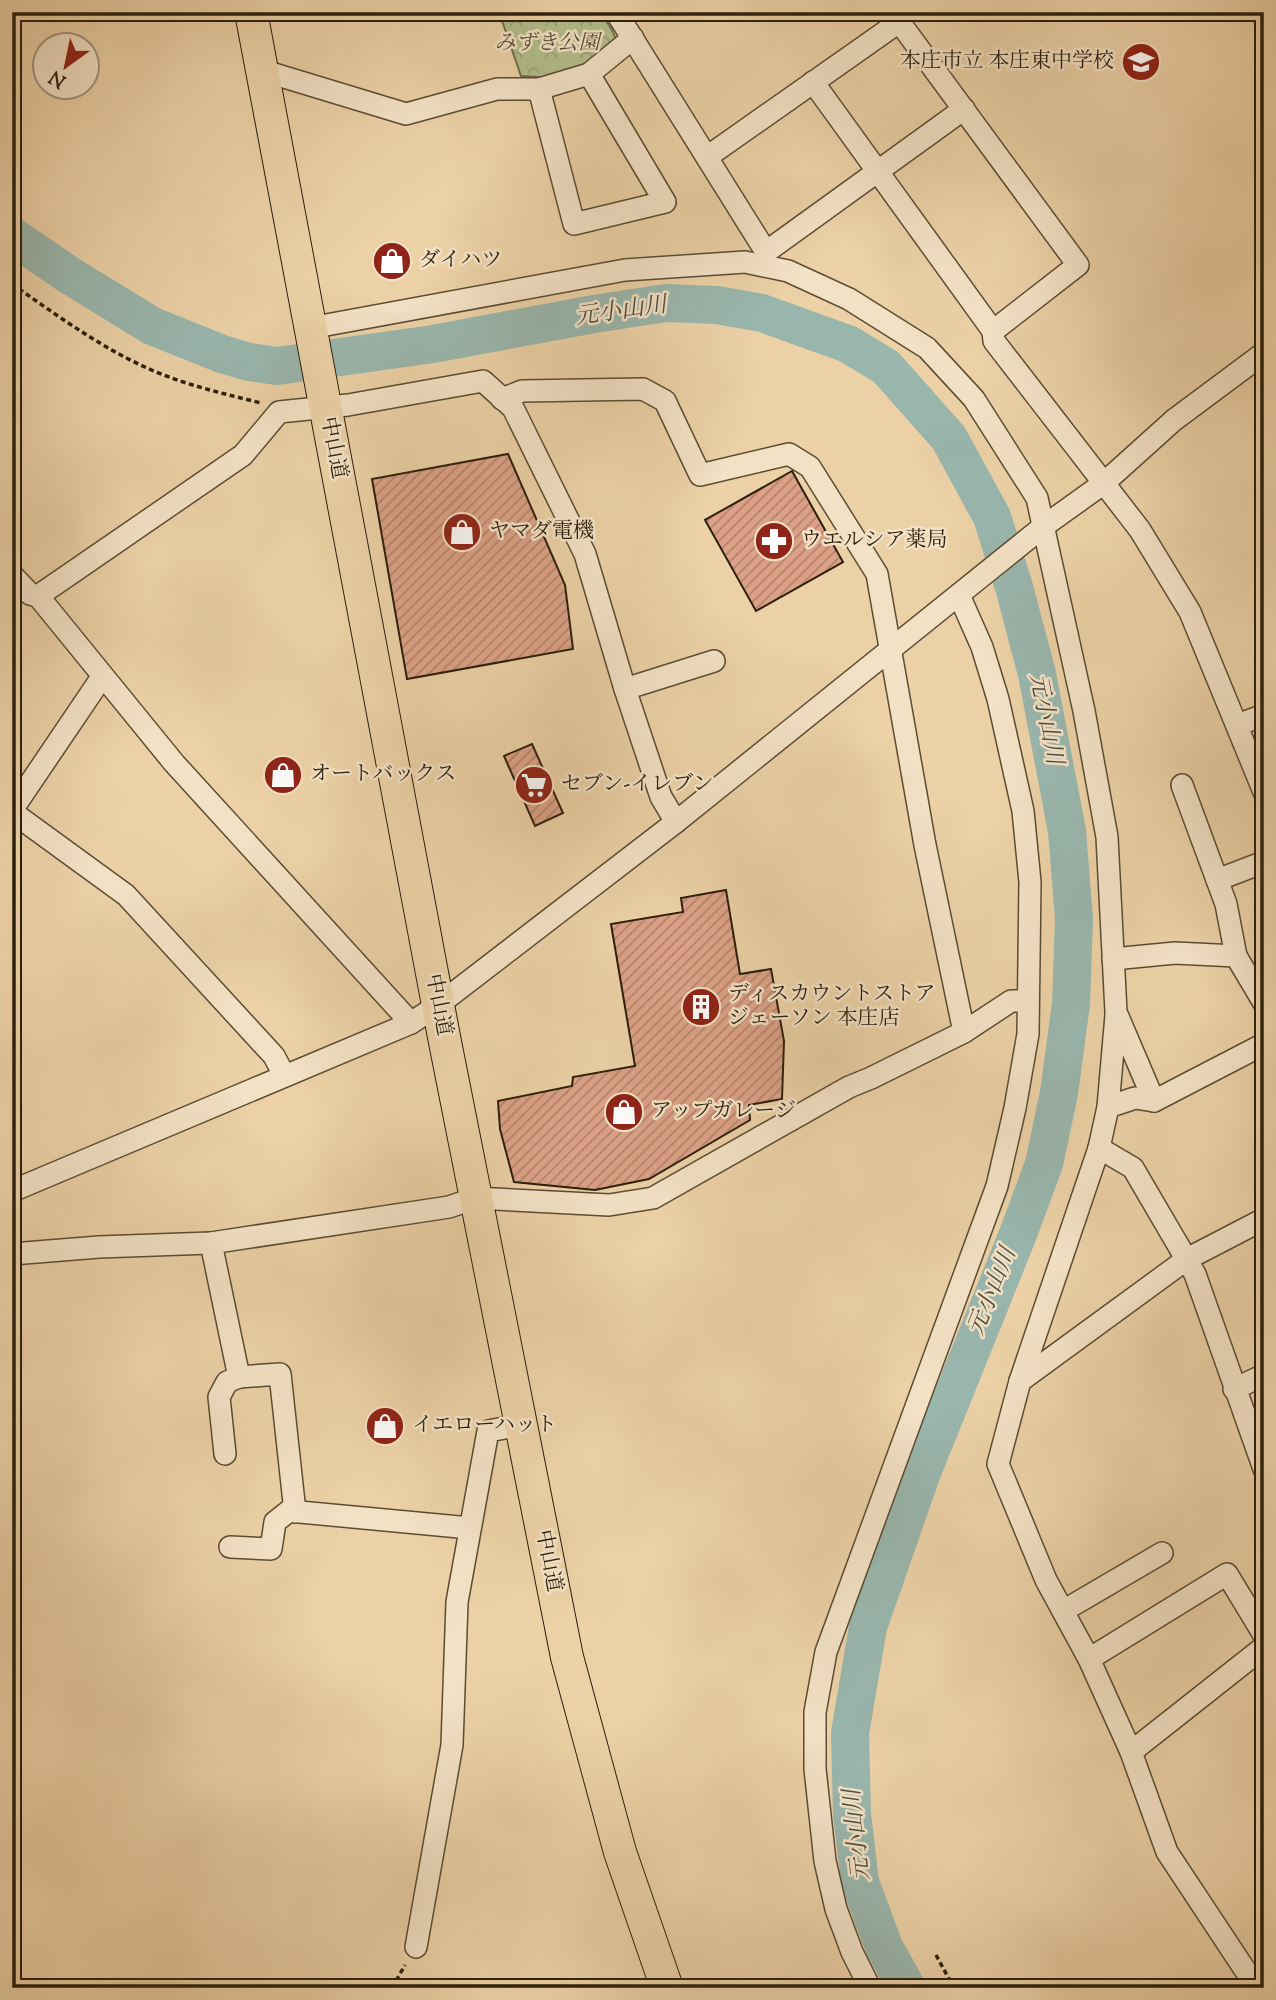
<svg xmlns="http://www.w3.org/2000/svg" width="1276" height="2000" font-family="'Sorts Mill Goudy','Noto Serif JP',serif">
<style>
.park{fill:url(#park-crowns);stroke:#6e6e4c;stroke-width:2}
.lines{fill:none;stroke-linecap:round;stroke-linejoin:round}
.river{stroke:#99b6ad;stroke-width:38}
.building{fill:url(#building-hatch);stroke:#2b1f0d;stroke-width:2}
.minor-casing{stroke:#5b4c33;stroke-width:24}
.highway-casing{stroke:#2b1f0d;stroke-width:34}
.path{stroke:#2b1f0d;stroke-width:3.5;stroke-dasharray:5 3.5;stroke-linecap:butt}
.minor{stroke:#f3e1c5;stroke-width:21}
.highway{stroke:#ecd1a6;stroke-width:32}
.labels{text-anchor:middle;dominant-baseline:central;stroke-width:5;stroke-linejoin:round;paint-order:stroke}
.park-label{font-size:21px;font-style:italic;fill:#544e33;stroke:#f3e1c5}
.poi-label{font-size:21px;fill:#2b1f0d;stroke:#f3e1c5;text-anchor:start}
.street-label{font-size:21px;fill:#2b1f0d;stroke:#f3e1c5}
.water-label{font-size:23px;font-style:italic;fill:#4c4c3d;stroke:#f3e1c5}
</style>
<defs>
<pattern id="park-crowns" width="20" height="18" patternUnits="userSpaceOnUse" patternTransform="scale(1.75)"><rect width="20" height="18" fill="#b2bd8b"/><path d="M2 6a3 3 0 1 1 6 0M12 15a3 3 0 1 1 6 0" fill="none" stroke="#99a277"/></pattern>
<pattern id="building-hatch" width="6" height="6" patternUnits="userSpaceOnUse" patternTransform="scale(1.75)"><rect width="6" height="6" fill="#dca187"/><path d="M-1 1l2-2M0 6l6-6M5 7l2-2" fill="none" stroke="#b3836d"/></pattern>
</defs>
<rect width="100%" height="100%" fill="#ecd1a6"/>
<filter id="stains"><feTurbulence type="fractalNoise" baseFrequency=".00286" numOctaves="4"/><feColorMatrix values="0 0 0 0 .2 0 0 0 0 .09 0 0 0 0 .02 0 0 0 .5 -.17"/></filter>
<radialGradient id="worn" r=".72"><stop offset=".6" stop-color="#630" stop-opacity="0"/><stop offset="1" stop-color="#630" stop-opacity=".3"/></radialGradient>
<path class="park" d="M499,12H601L613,32L616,40C600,57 578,72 555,77C545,79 532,76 521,76Z"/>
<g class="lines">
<polyline class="river" points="12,236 69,275 152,326 222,354 249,362 277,366 433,344 594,314 666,303 717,305 762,313 848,344 886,367 949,438 992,517 1014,587 1037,674 1067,831 1074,919 1071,1004 1059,1093 1044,1164 1018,1234 921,1475 868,1627 850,1733 852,1814 860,1882 884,1947 907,1988"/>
</g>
<g class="building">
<polygon points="508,454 565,585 573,649 407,679 372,479"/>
<polygon points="792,471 843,562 756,611 705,520"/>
<polygon points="532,744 563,813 535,826 504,756"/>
<polygon points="726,890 740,974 771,969 784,1041 782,1099 749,1105 750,1120 649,1179 595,1190 514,1182 500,1129 498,1101 572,1086 573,1077 635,1066 611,924 683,912 681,898"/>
</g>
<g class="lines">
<g class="minor-casing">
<g id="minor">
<polyline points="616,12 766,252 964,109"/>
<polyline points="892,12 1078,265 993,331"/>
<polyline points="261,70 406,114 497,89 539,89 589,74 633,38"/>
<polyline points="813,82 993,331 994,341 1140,530 1190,612 1264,792"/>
<polyline points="539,89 574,224 665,202 589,74"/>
<polyline points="707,157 899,22"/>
<polyline points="310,328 625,270 745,262 788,271 849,299 927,348 974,399 1037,498 1084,711 1107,837 1116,1012 1154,1101"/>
<polyline points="12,575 30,594 38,596 174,763 411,1023"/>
<polyline points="38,596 243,455 279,412 348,405 483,381 513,408 585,554 625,689 661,797 676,822"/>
<polyline points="625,689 714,661"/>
<polyline points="1237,725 1264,715"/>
<polyline points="1182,785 1226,904 1236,956"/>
<polyline points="12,810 102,677"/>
<polyline points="12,812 126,895 274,1056 284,1075"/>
<polyline points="1217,880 1264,862"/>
<polyline points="1113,959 1175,953 1236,956 1264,1003"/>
<polyline points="964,1032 1011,1001 1028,1001"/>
<polyline points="1264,1044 1154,1101 1135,1098 1108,1107 1099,1148 1133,1168 1195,1274 1264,1469"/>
<polyline points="1108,1107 1116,1015"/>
<polyline points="1099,1148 1020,1381 998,1464 1046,1580 1089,1659 1131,1752 1167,1852 1257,1988"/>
<polyline points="12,1191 411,1023 438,1005 676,822 1044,526 1104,483 1174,420 1264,353"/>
<polyline points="211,1243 239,1377 280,1374 295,1512"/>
<polyline points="12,1254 99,1247 211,1243 449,1207 475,1198 609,1205 653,1198 849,1087 871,1078 964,1032 925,845 877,574 810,467 789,454 700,475 665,401 643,389 522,391 502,399"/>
<polyline points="1020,1381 1187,1259 1264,1219"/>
<polyline points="1234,1389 1264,1375"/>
<polyline points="225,1454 219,1397 227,1382 239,1377"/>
<polyline points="230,1547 271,1549 275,1522 289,1511 470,1528"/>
<polyline points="1063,1611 1162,1553"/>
<polyline points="1089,1659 1227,1574 1264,1635"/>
<polyline points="1131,1752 1264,1647"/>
<polyline points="416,1947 452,1745 457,1602 488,1431 521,1425"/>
<polyline points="870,1988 852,1952 836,1909 825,1861 815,1769 815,1712 826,1652 997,1186 1015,1108 1028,1034 1030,882 1023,811 998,699 982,647 959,595"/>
</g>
</g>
<g class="highway-casing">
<polyline id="highway" points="251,12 445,1042 567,1657 620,1852 667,1988"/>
</g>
<g class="path">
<path d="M12,284C58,316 104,350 156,372C190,386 225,394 261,403"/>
<polyline points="936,1955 954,1988"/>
<polyline points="392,1988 405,1965"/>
</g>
<use href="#minor" class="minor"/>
<use href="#highway" class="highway"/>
</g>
<defs>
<g id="school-disc" transform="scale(2.0125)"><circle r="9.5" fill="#8f2418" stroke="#f3e1c5"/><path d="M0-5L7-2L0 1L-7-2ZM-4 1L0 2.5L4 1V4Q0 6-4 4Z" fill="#fff"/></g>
<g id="shop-disc" transform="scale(2.0125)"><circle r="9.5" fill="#8f2418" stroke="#f3e1c5"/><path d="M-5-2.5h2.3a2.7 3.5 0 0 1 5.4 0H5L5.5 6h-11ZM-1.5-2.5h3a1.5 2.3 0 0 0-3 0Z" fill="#fff"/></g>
<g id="pharmacy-disc" transform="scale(2.0125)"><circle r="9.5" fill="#8f2418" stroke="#f3e1c5"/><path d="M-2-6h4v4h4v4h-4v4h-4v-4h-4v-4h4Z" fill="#fff"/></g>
<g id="supermarket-disc" transform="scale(2.0125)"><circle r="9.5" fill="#8f2418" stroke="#f3e1c5"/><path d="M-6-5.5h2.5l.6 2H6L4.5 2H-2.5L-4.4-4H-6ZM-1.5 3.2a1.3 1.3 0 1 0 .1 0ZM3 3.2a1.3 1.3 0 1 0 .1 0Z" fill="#fff"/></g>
<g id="building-disc" transform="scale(2.0125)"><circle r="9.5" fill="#8f2418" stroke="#f3e1c5"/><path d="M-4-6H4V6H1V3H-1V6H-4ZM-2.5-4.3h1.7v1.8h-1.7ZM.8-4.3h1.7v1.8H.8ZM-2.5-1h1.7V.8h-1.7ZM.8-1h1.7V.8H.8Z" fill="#fff"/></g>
</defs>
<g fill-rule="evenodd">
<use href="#school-disc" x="1141" y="62"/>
<use href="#shop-disc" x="392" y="261"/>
<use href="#shop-disc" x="462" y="532"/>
<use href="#pharmacy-disc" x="774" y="541"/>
<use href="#shop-disc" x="283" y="775"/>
<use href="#supermarket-disc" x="534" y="785"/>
<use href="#building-disc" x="701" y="1007"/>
<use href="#shop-disc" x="624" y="1112"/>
<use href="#shop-disc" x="385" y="1426"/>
</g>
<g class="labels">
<g class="park-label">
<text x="547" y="44">みずき公園</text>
</g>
<g class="poi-label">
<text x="1114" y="62" text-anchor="end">本庄市立 本庄東中学校</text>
<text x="419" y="261">ダイハツ</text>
<text x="489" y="532">ヤマダ電機</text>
<text x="801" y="541">ウエルシア薬局</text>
<text x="310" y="775">オートバックス</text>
<text x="561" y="785">セブン-イレブン</text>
<text x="728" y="995">ディスカウントストア<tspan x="728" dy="24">ジェーソン 本庄店</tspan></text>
<text x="651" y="1112">アップガレージ</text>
<text x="412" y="1426">イエローハット</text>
</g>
<g class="street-label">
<text transform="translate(333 448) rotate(79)">中山道</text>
<text transform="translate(438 1005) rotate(79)">中山道</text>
<text transform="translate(548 1561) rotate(79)">中山道</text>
</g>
<g class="water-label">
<text transform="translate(621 312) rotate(-8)">元小山川</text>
<text transform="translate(1045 719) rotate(79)">元小山川</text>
<text transform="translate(993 1292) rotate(-68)">元小山川</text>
<text transform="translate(858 1835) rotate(-96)">元小山川</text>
</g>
</g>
<rect width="1276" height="2000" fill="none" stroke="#ecd1a6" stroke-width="42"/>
<rect x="14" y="14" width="1248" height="1972" fill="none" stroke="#2b1f0d" stroke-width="3.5"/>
<rect x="21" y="21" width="1234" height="1958" fill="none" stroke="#2b1f0d" stroke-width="2"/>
<g transform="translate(66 66) rotate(213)"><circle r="33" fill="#f3e1c5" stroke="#a3937b" stroke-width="2"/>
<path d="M0-5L12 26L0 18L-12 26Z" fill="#8f2418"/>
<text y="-10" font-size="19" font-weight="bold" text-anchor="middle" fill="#2b1f0d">N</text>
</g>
<rect width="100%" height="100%" filter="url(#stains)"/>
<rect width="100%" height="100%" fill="url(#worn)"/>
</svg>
